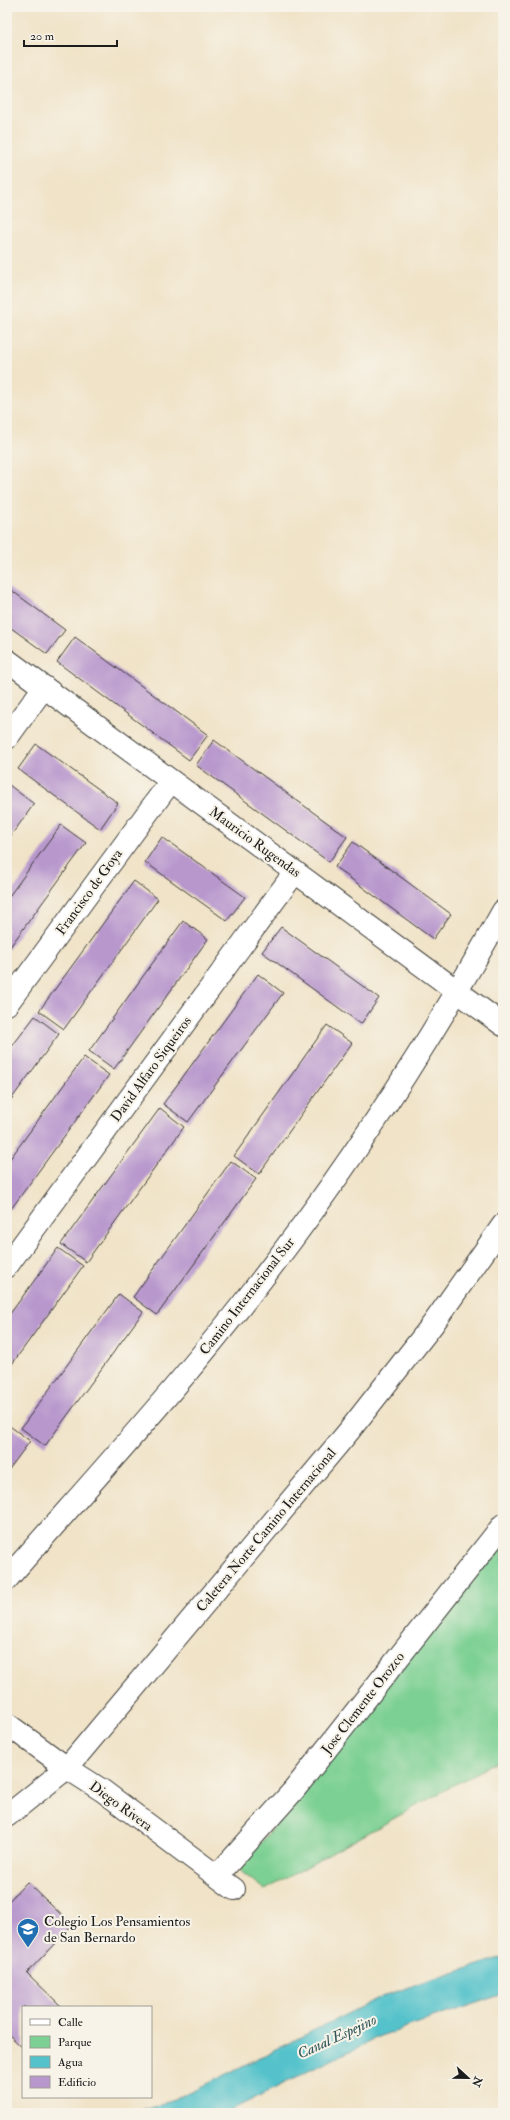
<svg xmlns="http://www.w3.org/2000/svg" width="510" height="2120" font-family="'IM FELL Double Pica',serif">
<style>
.green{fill:#7cd093;stroke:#4c7658}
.water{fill:#55c2cb;stroke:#386f74}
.building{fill:#b897cd}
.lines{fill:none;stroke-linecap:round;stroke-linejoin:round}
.minor-casing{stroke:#3c3a36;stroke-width:24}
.minor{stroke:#fff;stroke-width:22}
.labels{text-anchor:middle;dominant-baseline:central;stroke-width:4;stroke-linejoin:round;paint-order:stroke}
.street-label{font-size:14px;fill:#1c1c1c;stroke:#f7f3e8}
.poi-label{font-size:14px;fill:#1c1c1c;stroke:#f7f3e8;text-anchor:start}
.water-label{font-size:15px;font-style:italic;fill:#305659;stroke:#f7f3e8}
</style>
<rect width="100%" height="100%" fill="#f7f3e8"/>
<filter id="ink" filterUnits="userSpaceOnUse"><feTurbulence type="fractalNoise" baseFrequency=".025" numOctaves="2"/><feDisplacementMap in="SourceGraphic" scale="8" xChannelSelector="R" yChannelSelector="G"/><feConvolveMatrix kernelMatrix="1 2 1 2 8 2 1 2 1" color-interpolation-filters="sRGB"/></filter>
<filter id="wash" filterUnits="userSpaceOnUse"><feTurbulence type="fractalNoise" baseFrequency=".012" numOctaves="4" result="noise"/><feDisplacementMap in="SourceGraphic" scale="16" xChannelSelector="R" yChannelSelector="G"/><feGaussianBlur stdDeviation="0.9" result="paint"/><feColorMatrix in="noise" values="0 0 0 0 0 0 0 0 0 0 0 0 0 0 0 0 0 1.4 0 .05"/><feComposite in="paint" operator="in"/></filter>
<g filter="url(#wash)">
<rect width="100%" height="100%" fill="#f0e3c8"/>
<polygon class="green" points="503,1541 503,1758 265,1890 239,1870"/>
<polygon class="water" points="503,1957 503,1994 380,2036 225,2113 130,2113 174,2100 385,1995"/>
<g id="blocks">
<g class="building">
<polygon points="7,587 65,630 47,654 7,625"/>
<polygon points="75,637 208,735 189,760 57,662"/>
<polygon points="214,740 347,837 329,862 196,765"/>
<polygon points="36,744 118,803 100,829 18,769"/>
<polygon points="9,785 34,804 7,841 7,788"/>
<polygon points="61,825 86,843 7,951 7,899"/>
<polygon points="162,837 245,897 227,921 145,862"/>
<polygon points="353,842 451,914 433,939 335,867"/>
<polygon points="134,881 158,899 64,1029 39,1011"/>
<polygon points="183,921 208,939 114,1069 89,1051"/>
<polygon points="281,927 379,998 361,1024 262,952"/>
<polygon points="258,974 283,993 188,1122 163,1104"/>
<polygon points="35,1016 59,1034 7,1105 7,1053"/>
<polygon points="327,1025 352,1043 259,1174 234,1156"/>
<polygon points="84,1057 109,1075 11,1209 7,1206 7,1163"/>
<polygon points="160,1108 184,1127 86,1262 61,1244"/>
<polygon points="231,1161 256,1179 157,1315 133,1297"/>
<polygon points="58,1248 83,1266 7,1371 7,1318"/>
<polygon points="119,1294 143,1312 45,1446 21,1428"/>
<polygon points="7,1424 30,1441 7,1472"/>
<polygon points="27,1882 72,1925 27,1973 62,2007 23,2007 23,2048 7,2033 7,1903"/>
</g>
</g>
</g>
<g filter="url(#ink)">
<use href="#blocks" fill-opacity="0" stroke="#3c3a36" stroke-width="1"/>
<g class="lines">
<g class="minor-casing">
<g id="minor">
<polyline points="7,660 503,1025"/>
<polyline points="7,738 44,687"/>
<polyline points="7,1004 171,781"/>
<polyline points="7,1266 295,872"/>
<path d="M7,1579C90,1484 175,1391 252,1292C346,1172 429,1044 503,911"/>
<polyline points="7,1724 67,1768 103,1791 234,1889"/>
<polyline points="7,1816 67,1768 349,1431 433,1324 503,1225"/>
<polyline points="217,1876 294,1790 503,1525"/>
</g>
</g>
<use href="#minor" class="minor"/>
</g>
</g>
<defs>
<g id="school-pin" transform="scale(1.15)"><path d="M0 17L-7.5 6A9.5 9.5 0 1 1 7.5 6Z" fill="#1f6fb2" stroke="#f7f3e8"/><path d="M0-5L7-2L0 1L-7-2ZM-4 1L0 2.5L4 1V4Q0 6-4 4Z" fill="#fff"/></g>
</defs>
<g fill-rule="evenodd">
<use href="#school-pin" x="28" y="1929"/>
</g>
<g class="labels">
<g class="street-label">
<text transform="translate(255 842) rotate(36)">Mauricio Rugendas</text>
<text transform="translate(89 892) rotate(-54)">Francisco de Goya</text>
<text transform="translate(151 1069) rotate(-54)">David Alfaro Siqueiros</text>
<text transform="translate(247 1296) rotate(-52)">Camino Internacional Sur</text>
<text transform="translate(266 1530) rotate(-50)">Caletera Norte Camino Internacional</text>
<text transform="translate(363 1703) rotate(-52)">Jose Clemente Orozco</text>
<text transform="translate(121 1806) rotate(36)">Diego Rivera</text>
</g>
<g class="poi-label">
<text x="44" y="1921">Colegio Los Pensamientos<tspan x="44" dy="16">de San Bernardo</tspan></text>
</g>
<g class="water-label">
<text transform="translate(337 2037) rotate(-25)">Canal Espejino</text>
</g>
</g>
<rect width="510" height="2120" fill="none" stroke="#f7f3e8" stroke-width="24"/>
<rect x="22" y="2006" width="130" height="92" fill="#f7f3e8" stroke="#9f9d96"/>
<rect x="30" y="2019" width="20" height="6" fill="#ffffff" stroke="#9f9d96"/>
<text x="58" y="2026" font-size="12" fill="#1c1c1c">Calle</text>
<rect x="30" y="2036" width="20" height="12" fill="#7cd093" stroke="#9f9d96"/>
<text x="58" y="2046" font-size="12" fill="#1c1c1c">Parque</text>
<rect x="30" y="2056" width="20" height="12" fill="#55c2cb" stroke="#9f9d96"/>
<text x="58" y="2066" font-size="12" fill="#1c1c1c">Agua</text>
<rect x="30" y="2076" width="20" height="12" fill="#b897cd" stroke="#9f9d96"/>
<text x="58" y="2086" font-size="12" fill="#1c1c1c">Edificio</text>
<g transform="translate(468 2078) rotate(112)" stroke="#f7f3e8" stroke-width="3" paint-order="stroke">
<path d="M0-3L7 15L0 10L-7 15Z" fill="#1c1c1c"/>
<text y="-6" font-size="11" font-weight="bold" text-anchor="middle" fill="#1c1c1c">N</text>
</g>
<path d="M24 40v6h93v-6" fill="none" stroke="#1c1c1c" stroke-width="2"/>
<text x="30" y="40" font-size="12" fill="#1c1c1c" stroke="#f7f3e8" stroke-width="3" paint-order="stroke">20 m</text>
</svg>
